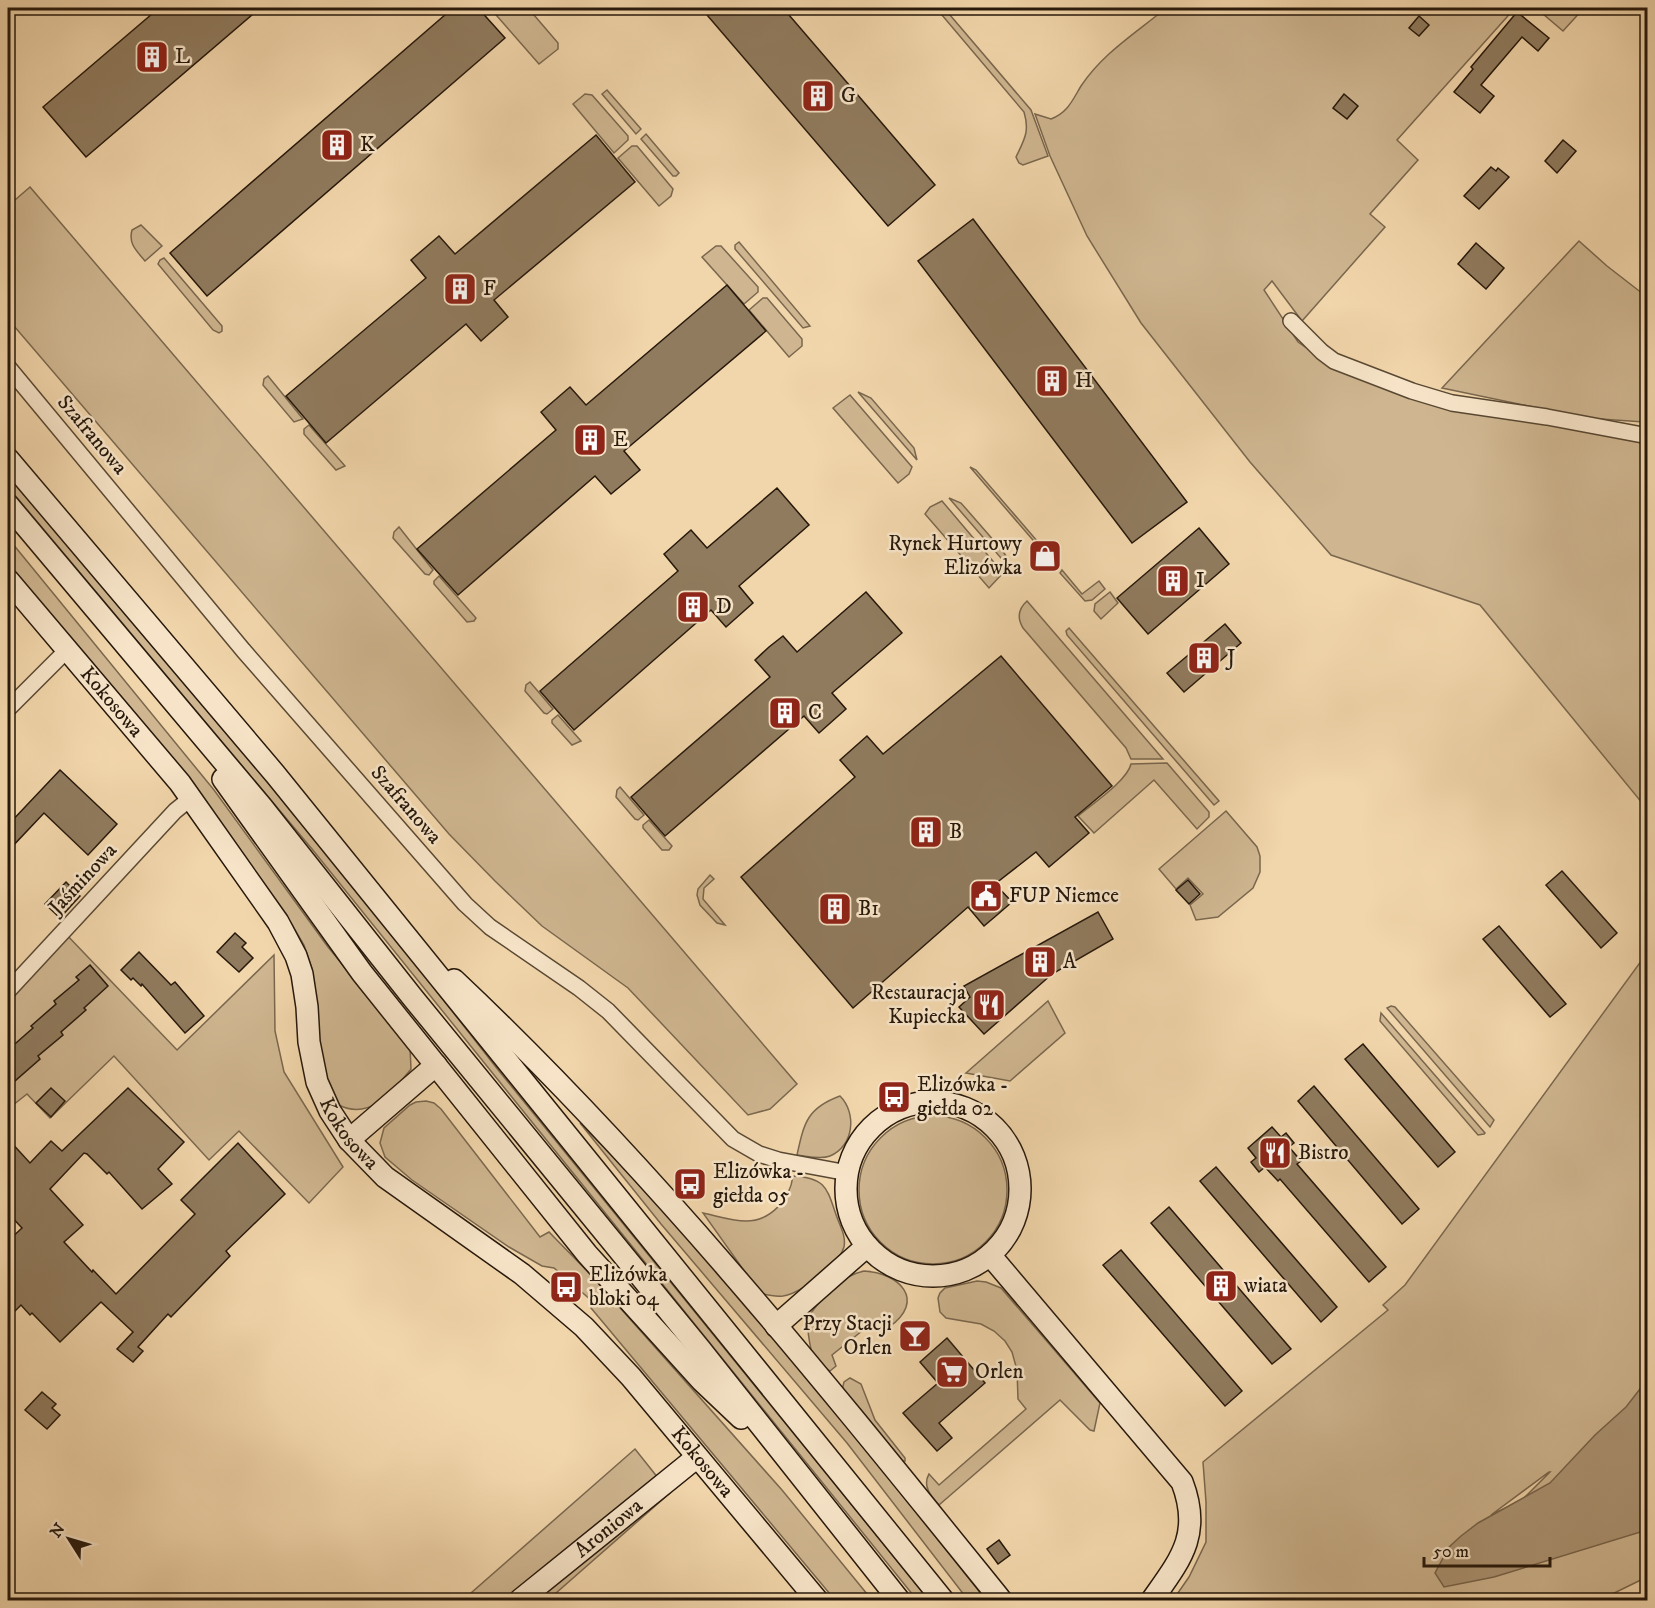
<svg xmlns="http://www.w3.org/2000/svg" width="1655" height="1608" font-family="'IM FELL DW Pica',serif">
<style>
.green{fill:#cfb690;stroke:#7a674e;stroke-width:1.5;fill-rule:evenodd}
.water{fill:#ad9575;stroke:#77634b;stroke-width:1.5}
.building{fill:#907b5e;stroke:#26180b;stroke-width:1.5}
.lines{fill:none;stroke-linecap:round;stroke-linejoin:round}
.street-casing{stroke:#594833;stroke-width:18}
.secondary-casing{stroke:#26180b;stroke-width:24}
.street{stroke:#f7e4c8;stroke-width:15}
.secondary{stroke:#f7e4c8;stroke-width:21}
.labels{text-anchor:middle;dominant-baseline:central;stroke-width:5;stroke-linejoin:round;paint-order:stroke}
.poi-label{font-size:21px;fill:#26180b;stroke:#f7e4c8;text-anchor:start}
.street-label{font-size:21px;fill:#26180b;stroke:#f7e4c8}
</style>
<rect width="100%" height="100%" fill="#f2d6ab"/>
<filter id="stains"><feTurbulence type="fractalNoise" baseFrequency=".00333" numOctaves="4"/><feColorMatrix values="0 0 0 0 .2 0 0 0 0 .09 0 0 0 0 .02 0 0 0 .5 -.17"/></filter>
<radialGradient id="worn" r=".72"><stop offset=".6" stop-color="#630" stop-opacity="0"/><stop offset="1" stop-color="#630" stop-opacity=".3"/></radialGradient>
<g class="green">
<polygon points="490,8 528,8 558,43 558,49 539,64"/>
<path d="M936,8H944L1031,110L1048,156L1023,165L1019,163L1016,157C1024,140 1030,132 1024,112Z"/>
<path d="M1166,8H1515L1397,140L1418,160L1370,214L1385,227L1302,321L1272,281L1264,290L1298,342L1343,373L1361,372L1412,391L1647,436V809L1480,605L1331,555L1250,462L1141,323L1087,236L1050,156L1035,114L1051,119C1068,112 1072,101 1081,86C1103,53 1136,33 1166,8Z"/>
<polygon points="1536,8 1584,8 1563,31"/>
<polygon points="607,90 641,129 636,134 602,94"/>
<polygon points="585,94 592,95 628,136 628,140 614,153 573,104"/>
<polygon points="646,134 679,173 676,176 673,176 641,139"/>
<polygon points="632,146 637,146 673,189 671,196 659,206 618,158"/>
<polygon points="30,187 797,1084 770,1109 748,1115 628,988 542,926 495,881 449,834 8,319 8,206"/>
<path d="M141,225L162,246L145,261C137,251 128,244 132,230Z"/>
<polygon points="1579,241 1607,266 1647,297 1648,418 1644,422 1586,418 1442,388"/>
<polygon points="739,242 810,326 803,328 735,249 735,245"/>
<polygon points="716,246 721,246 758,287 758,292 744,304 702,257"/>
<polygon points="164,258 222,326 222,331 219,333 213,330 158,264 160,260"/>
<polygon points="763,298 767,298 802,339 802,346 789,357 749,310"/>
<polygon points="268,376 303,419 294,422 263,385 264,379"/>
<polygon points="858,392 871,398 914,448 917,460"/>
<polygon points="850,395 912,467 909,474 898,483 833,408"/>
<polygon points="309,425 345,466 336,470 304,434 304,429"/>
<polygon points="970,467 976,470 1038,542 1038,546"/>
<polygon points="8,474 176,670 380,919 499,1071 929,1600 917,1600 312,849 8,487"/>
<polygon points="949,498 961,503 1002,550 1006,556 1007,565"/>
<polygon points="942,501 1003,573 989,588 925,514 930,507"/>
<polygon points="399,527 433,570 429,575 425,574 393,538 394,532"/>
<path d="M8,538L214,790L328,947L410,1047L411,1069C393,1091 370,1121 339,1105L323,1075L312,969L304,945L291,923L195,786L8,565Z"/>
<polygon points="1062,570 1082,594 1099,581 1105,589 1092,600 1085,601 1060,573"/>
<polygon points="439,576 476,618 474,621 467,622 434,584 434,581"/>
<polygon points="1110,592 1118,603 1101,619 1094,611 1095,604"/>
<path d="M1027,601L1163,759H1131L1126,748L1023,628C1017,618 1018,609 1027,601Z"/>
<polygon points="1069,628 1219,801 1214,805 1067,635 1066,631"/>
<polygon points="530,682 553,709 547,714 544,713 525,691 526,685"/>
<polygon points="558,715 581,741 572,745 552,723 552,720"/>
<path d="M1167,763L1209,812V817L1197,829L1154,780L1094,833L1078,816C1092,804 1127,781 1131,764Z"/>
<polygon points="620,787 644,815 638,820 635,819 616,797 617,790"/>
<polygon points="1226,811 1257,847 1260,856 1260,872 1253,888 1218,917 1196,920 1190,905 1203,894 1188,878 1176,889 1159,869"/>
<polygon points="649,820 672,846 669,850 662,850 643,828 643,825"/>
<polygon points="710,875 714,879 704,888 703,899 725,925 717,923 700,905 697,895 698,889"/>
<polygon points="63,931 177,1050 274,955 275,1031 284,1072 343,1167 309,1203 239,1131 209,1160 114,1056 50,1118 27,1094 8,1109 8,991"/>
<path d="M1647,953V1577L1600,1600H1173L1189,1577L1206,1542V1502L1203,1462L1388,1310L1383,1305L1405,1285ZM1550,1472L1521,1501L1491,1515L1549,1472Z"/>
<polygon points="1048,1001 1065,1033 1010,1081 966,1073"/>
<polygon points="1391,1006 1395,1007 1494,1120 1490,1127 1387,1008"/>
<polygon points="1381,1013 1485,1133 1484,1134 1478,1135 1380,1021"/>
<path d="M840,1096C857,1113 854,1146 830,1156C820,1160 807,1156 797,1155C804,1123 807,1108 840,1096Z"/>
<polygon points="426,1101 434,1103 441,1109 540,1237 549,1232 590,1274 782,1490 872,1600 835,1600 591,1308 592,1301 554,1268 542,1266 509,1247 412,1180 385,1157 380,1143 384,1128 410,1105 416,1102"/>
<circle cx="933" cy="1190" r="74"/>
<path d="M580,1123C727,1271 856,1437 986,1600H968L847,1443L661,1224Z"/>
<path d="M793,1176C829,1178 827,1191 838,1220C841,1228 846,1237 844,1247C839,1265 801,1293 783,1296C775,1297 767,1295 760,1293L703,1213C717,1216 732,1221 746,1221C771,1221 790,1199 793,1176Z"/>
<path d="M864,1271C899,1273 927,1300 889,1327L883,1326L877,1319L832,1355L836,1366L830,1371C824,1369 815,1361 813,1355C810,1349 806,1323 808,1317C822,1298 840,1276 864,1271Z"/>
<path d="M977,1281L986,1282L1001,1288L1100,1403L1094,1431L1090,1430L1060,1400L939,1505C931,1496 922,1486 929,1474L939,1485L1026,1409L1018,1399L1017,1370L1012,1352L1005,1341L994,1331L981,1324L946,1318L940,1312L938,1298L940,1293L945,1288Z"/>
<polygon points="850,1378 861,1384 875,1420 905,1458 905,1461 902,1461 842,1390 844,1382"/>
<polygon points="635,1449 670,1493 548,1600 463,1600"/>
</g>
<polygon class="water" points="1647,1380 1647,1530 1494,1577 1444,1587 1435,1573 1449,1547 1461,1536 1478,1523 1550,1483 1595,1435 1626,1407"/>
<g class="building">
<polygon points="159,8 260,8 86,157 43,107"/>
<polygon points="453,8 478,8 505,38 207,296 170,253"/>
<polygon points="701,8 783,8 935,185 888,226"/>
<polygon points="1517,12 1549,38 1538,51 1522,37 1481,85 1494,96 1480,113 1454,92 1473,69 1471,67"/>
<polygon points="1419,16 1429,25 1419,36 1409,28"/>
<polygon points="1344,94 1358,106 1347,119 1333,108"/>
<polygon points="596,135 635,182 494,300 508,317 481,341 466,324 326,443 286,396 426,278 411,260 439,236 455,254"/>
<polygon points="1563,140 1576,151 1557,173 1545,161"/>
<polygon points="1491,167 1496,171 1498,168 1509,177 1479,209 1464,196"/>
<polygon points="973,219 1187,502 1132,543 918,261"/>
<polygon points="1476,243 1504,268 1486,289 1458,264"/>
<polygon points="727,285 766,331 624,451 640,470 611,494 595,476 458,595 417,549 556,430 541,412 570,387 586,405"/>
<polygon points="777,488 809,525 739,586 753,603 726,627 711,610 574,730 540,691 678,571 664,554 691,530 707,548"/>
<polygon points="1199,528 1229,564 1148,634 1117,598"/>
<polygon points="866,592 902,633 832,693 846,709 819,733 804,716 665,836 631,797 770,677 755,660 769,647 783,636 797,652"/>
<polygon points="1225,624 1241,643 1184,692 1167,673"/>
<polygon points="1001,656 1112,786 1075,817 1089,833 1049,867 1036,852 995,884 1012,902 997,915 984,926 968,907 853,1008 741,877 855,777 840,760 867,736 883,754"/>
<polygon points="60,770 117,824 88,855 44,813 8,851 8,825"/>
<polygon points="1562,871 1617,933 1601,948 1546,885"/>
<polygon points="1188,880 1200,894 1189,904 1176,890"/>
<polygon points="66,882 80,896 60,918 45,904"/>
<polygon points="1098,912 1113,939 1052,974 984,1034 959,1007 970,997 964,986"/>
<polygon points="1499,926 1566,1004 1550,1017 1483,939"/>
<polygon points="235,933 246,943 242,947 253,958 239,972 217,952"/>
<polygon points="139,952 171,985 175,982 204,1016 185,1033 142,984 141,986 133,978 131,980 121,970"/>
<polygon points="90,965 108,986 84,1008 86,1010 61,1032 63,1035 38,1056 40,1059 8,1087 8,1050 33,1028 31,1026 56,1004 54,1001 79,980 76,977"/>
<polygon points="1363,1044 1455,1152 1438,1167 1345,1059"/>
<polygon points="1314,1086 1419,1209 1402,1224 1298,1101"/>
<polygon points="51,1088 65,1101 51,1117 36,1103"/>
<polygon points="128,1088 184,1142 158,1169 172,1184 142,1209 109,1172 107,1174 87,1154 84,1153 50,1189 83,1225 64,1242 92,1272 93,1270 116,1294 195,1214 181,1200 238,1143 285,1194 226,1251 230,1256 171,1317 168,1314 138,1347 143,1351 133,1362 117,1349 133,1332 101,1302 60,1342 32,1313 30,1315 21,1305 8,1318 8,1241 22,1228 8,1213 8,1139 30,1163 51,1141 62,1151"/>
<polygon points="1272,1127 1281,1137 1286,1133 1294,1143 1289,1147 1301,1161 1297,1164 1386,1267 1369,1282 1280,1179 1278,1181 1265,1167 1259,1172 1251,1162 1256,1158 1248,1148"/>
<polygon points="1216,1167 1337,1307 1321,1322 1200,1181"/>
<polygon points="1169,1207 1291,1349 1272,1364 1151,1223"/>
<polygon points="1121,1250 1242,1391 1225,1406 1103,1265"/>
<polygon points="947,1338 985,1383 939,1423 952,1438 937,1451 903,1413 938,1383 920,1362"/>
<polygon points="42,1392 56,1404 52,1408 60,1415 47,1429 25,1410"/>
<polygon points="999,1540 1010,1555 998,1564 987,1549"/>
</g>
<g class="lines">
<g class="street-casing">
<g id="street">
<polyline points="1291,321 1322,352 1334,361 1412,391 1452,403 1547,417 1648,436"/>
<polyline points="8,367 243,650 465,904 490,927 579,988 608,1011 733,1139 759,1154 778,1160 848,1173"/>
<polyline points="8,709 67,650"/>
<polyline points="8,991 175,811 191,798"/>
</g>
</g>
<g class="secondary-casing">
<g id="secondary">
<polyline points="8,459 275,774 943,1600"/>
<polyline points="8,505 262,807 413,998 700,1349 899,1600"/>
<path id="s1" d="M8,580L180,783L278,922L296,956L302,974L307,1007L309,1042L317,1082L330,1111L349,1140L385,1177L522,1274L584,1327L631,1377L817,1600"/>
<polyline points="223,779 362,973 587,1254 702,1381 741,1418"/>
<path d="M454,980C655,1169 828,1386 1001,1600"/>
<circle cx="933" cy="1189" r="87"/>
<polyline points="349,1140 436,1065"/>
<path d="M990,1255L1182,1482C1202,1534 1181,1559 1152,1600"/>
<polyline points="776,1326 867,1246"/>
<path id="s2" d="M520,1600L697,1457"/>
</g>
</g>
<use href="#street" class="street"/>
<use href="#secondary" class="secondary"/>
</g>
<defs>
<g id="building-square" transform="scale(1.725)"><rect x="-9" y="-9" width="18" height="18" rx="4" fill="#8f2418" stroke="#f7e4c8"/><path d="M-4-6H4V6H1V3H-1V6H-4ZM-2.5-4.3h1.7v1.8h-1.7ZM.8-4.3h1.7v1.8H.8ZM-2.5-1h1.7V.8h-1.7ZM.8-1h1.7V.8H.8Z" fill="#fff"/></g>
<g id="shop-square" transform="scale(1.725)"><rect x="-9" y="-9" width="18" height="18" rx="4" fill="#8f2418" stroke="#f7e4c8"/><path d="M-5-2.5h2.3a2.7 3.5 0 0 1 5.4 0H5L5.5 6h-11ZM-1.5-2.5h3a1.5 2.3 0 0 0-3 0Z" fill="#fff"/></g>
<g id="civic-square" transform="scale(1.725)"><rect x="-9" y="-9" width="18" height="18" rx="4" fill="#8f2418" stroke="#f7e4c8"/><path d="M-.6-6.5H3V-4.5H.6V-3L4-1V1h2V6H-6V1h2V-1L-.6-3ZM-1.2 2.5V6h2.4V2.5Z" fill="#fff"/></g>
<g id="restaurant-square" transform="scale(1.725)"><rect x="-9" y="-9" width="18" height="18" rx="4" fill="#8f2418" stroke="#f7e4c8"/><path d="M-5-6h1v4h1v-4h1v4h1v-4h1v5L-1.5 .5V6h-2V.5L-5-1ZM5-6V6H3V1.5H1.5Q1.5-4 5-6Z" fill="#fff"/></g>
<g id="bus-square" transform="scale(1.725)"><rect x="-9" y="-9" width="18" height="18" rx="4" fill="#8f2418" stroke="#f7e4c8"/><path d="M-5-6H5V4H4V6H2V4H-2V6H-4V4H-5ZM-3.5-4V0h7V-4ZM-3.5 1.2v1.5H-2V1.2ZM2 1.2v1.5H3.5V1.2Z" fill="#fff"/></g>
<g id="bar-square" transform="scale(1.725)"><rect x="-9" y="-9" width="18" height="18" rx="4" fill="#8f2418" stroke="#f7e4c8"/><path d="M-6-5H6L.8 .8V4.5H3.5V6h-7V4.5H-.8V.8Z" fill="#fff"/></g>
<g id="supermarket-square" transform="scale(1.725)"><rect x="-9" y="-9" width="18" height="18" rx="4" fill="#8f2418" stroke="#f7e4c8"/><path d="M-6-5.5h2.5l.6 2H6L4.5 2H-2.5L-4.4-4H-6ZM-1.5 3.2a1.3 1.3 0 1 0 .1 0ZM3 3.2a1.3 1.3 0 1 0 .1 0Z" fill="#fff"/></g>
</defs>
<g fill-rule="evenodd">
<use href="#building-square" x="152" y="57"/>
<use href="#building-square" x="818" y="96"/>
<use href="#building-square" x="337" y="145"/>
<use href="#building-square" x="460" y="289"/>
<use href="#building-square" x="1052" y="381"/>
<use href="#building-square" x="590" y="440"/>
<use href="#shop-square" x="1045" y="556"/>
<use href="#building-square" x="1173" y="581"/>
<use href="#building-square" x="693" y="607"/>
<use href="#building-square" x="1204" y="658"/>
<use href="#building-square" x="785" y="713"/>
<use href="#building-square" x="926" y="832"/>
<use href="#civic-square" x="986" y="896"/>
<use href="#building-square" x="835" y="909"/>
<use href="#building-square" x="1040" y="962"/>
<use href="#restaurant-square" x="989" y="1005"/>
<use href="#bus-square" x="894" y="1097"/>
<use href="#restaurant-square" x="1275" y="1153"/>
<use href="#bus-square" x="690" y="1184"/>
<use href="#building-square" x="1221" y="1286"/>
<use href="#bus-square" x="566" y="1287"/>
<use href="#bar-square" x="915" y="1336"/>
<use href="#supermarket-square" x="952" y="1372"/>
</g>
<g class="labels">
<g class="poi-label">
<text x="175" y="57">L</text>
<text x="841" y="96">G</text>
<text x="360" y="145">K</text>
<text x="483" y="289">F</text>
<text x="1075" y="381">H</text>
<text x="613" y="440">E</text>
<text x="1022" y="544" text-anchor="end">Rynek Hurtowy<tspan x="1022" dy="24">Elizówka</tspan></text>
<text x="1196" y="581">I</text>
<text x="716" y="607">D</text>
<text x="1227" y="658">J</text>
<text x="808" y="713">C</text>
<text x="949" y="832">B</text>
<text x="1009" y="896">FUP Niemce</text>
<text x="858" y="909">B1</text>
<text x="1063" y="962">A</text>
<text x="966" y="993" text-anchor="end">Restauracja<tspan x="966" dy="24">Kupiecka</tspan></text>
<text x="917" y="1085">Elizówka -<tspan x="917" dy="24">giełda 02</tspan></text>
<text x="1298" y="1153">Bistro</text>
<text x="713" y="1172">Elizówka -<tspan x="713" dy="24">giełda 05</tspan></text>
<text x="589" y="1275">Elizówka<tspan x="589" dy="24">bloki 04</tspan></text>
<text x="1244" y="1286">wiata</text>
<text x="892" y="1324" text-anchor="end">Przy Stacji<tspan x="892" dy="24">Orlen</tspan></text>
<text x="975" y="1372">Orlen</text>
</g>
<g class="street-label">
<text transform="translate(92 435) rotate(50)">Szafranowa</text>
<text stroke="none"><textPath href="#s1" startOffset="160">Kokosowa</textPath></text>
<text transform="translate(406 805) rotate(49)">Szafranowa</text>
<text transform="translate(83 879) rotate(-47)">Jaśminowa</text>
<text stroke="none"><textPath href="#s1" startOffset="664">Kokosowa</textPath></text>
<text stroke="none"><textPath href="#s1" startOffset="1150">Kokosowa</textPath></text>
<text stroke="none"><textPath href="#s2" startOffset="114">Aroniowa</textPath></text>
</g>
</g>
<rect width="1655" height="1608" fill="none" stroke="#f2d6ab" stroke-width="30"/>
<rect x="9" y="9" width="1637" height="1590" fill="none" stroke="#26180b" stroke-width="3"/>
<rect x="15" y="15" width="1625" height="1578" fill="none" stroke="#26180b" stroke-width="1.5"/>
<g transform="translate(69 1539) rotate(307)" stroke="#f7e4c8" stroke-width="4.5" paint-order="stroke">
<path d="M0-4.5L10 22L0 15L-10 22Z" fill="#26180b"/>
<text y="-9" font-size="16" font-weight="bold" text-anchor="middle" fill="#26180b">N</text>
</g>
<path d="M1424 1557v9h126v-9" fill="none" stroke="#26180b" stroke-width="3"/>
<text x="1433" y="1557" font-size="18" fill="#26180b" stroke="#f7e4c8" stroke-width="4.5" paint-order="stroke">50 m</text>
<rect width="100%" height="100%" filter="url(#stains)"/>
<rect width="100%" height="100%" fill="url(#worn)"/>
</svg>
